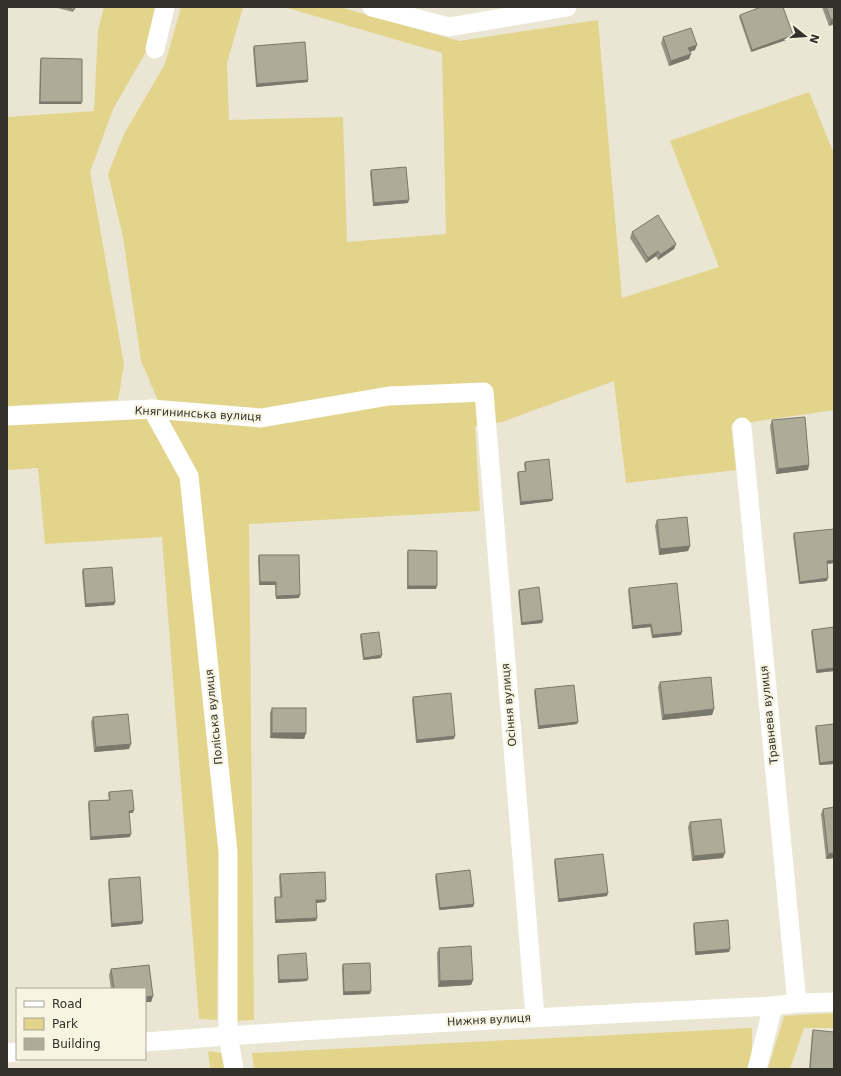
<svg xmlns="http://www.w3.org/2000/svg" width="841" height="1076" font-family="'DejaVu Sans',sans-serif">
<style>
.green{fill:#e2d48a}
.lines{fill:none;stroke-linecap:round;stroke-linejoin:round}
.minor{stroke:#fff;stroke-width:19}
.wall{fill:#969384}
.shaded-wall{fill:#7a786b}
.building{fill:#aeab99;stroke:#7a786b}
.labels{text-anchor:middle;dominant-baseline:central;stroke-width:4;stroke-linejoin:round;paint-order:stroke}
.street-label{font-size:11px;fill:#32312a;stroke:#f7f4e1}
</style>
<rect width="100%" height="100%" fill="#eae6d3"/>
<g class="green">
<polygon points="104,7 159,7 150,45 113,109 90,172 124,365 118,400 7,406 7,117 94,111 98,30"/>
<polygon points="181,7 243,7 227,63 229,120 343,117 347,242 446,234 442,53 284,7 340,7 459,41 598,20 622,298 719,267 670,141 809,92 834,154 834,410 731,425 736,470 626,483 614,381 502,422 475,426 480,511 249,524 254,1020 236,1021 197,473 160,405 141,361 123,237 108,174 124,134 165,64"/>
<polygon points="148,416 182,477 219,853 217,1020 199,1019 162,537 45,544 38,468 7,470 7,423"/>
<polygon points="834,1013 834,1028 804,1028 790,1069 768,1069 784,1016"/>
<polygon points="752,1028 752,1065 749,1069 254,1069 252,1053"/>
<polygon points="208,1051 222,1053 225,1069 210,1069"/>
</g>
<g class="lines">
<g class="minor">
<polyline points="372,7 449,27 567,7"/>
<polyline points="155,49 165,7"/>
<polyline points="152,409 189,476 228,852 228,1035 234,1069"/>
<polyline points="7,416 152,409 261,418 389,396 484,392 535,1017"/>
<polyline points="742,427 797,1003"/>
<path d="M145,1042C354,1026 564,1016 773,1006L797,1003L834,1002"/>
<polyline points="7,1053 17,1052"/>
<polyline points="757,1069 773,1006"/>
</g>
</g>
<g class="wall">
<polygon points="54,7 75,7 73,12"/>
<polygon points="822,7 834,7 834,24 829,26"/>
<polygon points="740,15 793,35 792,38 751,52 739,17"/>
<polygon points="663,37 695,50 690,52 689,59 669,66 661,43"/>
<polygon points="254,46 308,82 256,87 253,49"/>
<polygon points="41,58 81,104 39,104 40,61"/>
<polygon points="371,170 408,203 373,206 370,173"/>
<polygon points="632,232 676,244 674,249 658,260 656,256 646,263 630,238"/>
<polygon points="772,420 809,465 808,470 776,474 770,426"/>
<polygon points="525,462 552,501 520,505 517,474 518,472 525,471 524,465"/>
<polygon points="657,520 690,546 688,551 659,555 655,526"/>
<polygon points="794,533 834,563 827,564 827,581 799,584 793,536"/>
<polygon points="408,550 436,589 407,589 407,553"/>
<polygon points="259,555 299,598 276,599 275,585 259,585 258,558"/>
<polygon points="83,569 115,602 114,605 85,607 82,572"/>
<polygon points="629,588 681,635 652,638 650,627 632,629 628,591"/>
<polygon points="519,590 542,623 521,625 518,592"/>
<polygon points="834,627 834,671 816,673 811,632 812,630"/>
<polygon points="361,634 381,658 363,660 360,636"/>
<polygon points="660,682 714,709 712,715 662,720 658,687"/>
<polygon points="535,689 577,724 538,729 534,692"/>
<polygon points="413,697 454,739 416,743 412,700"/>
<polygon points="272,708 306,733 304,739 270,738 270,713"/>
<polygon points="93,717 129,749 94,752 91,722"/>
<polygon points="834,724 834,764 819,765 815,728 816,726"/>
<polygon points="109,792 133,813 129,813 130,837 90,840 88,804 89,801 109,800 108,794"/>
<polygon points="834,807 834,858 826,859 821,814 823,809"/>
<polygon points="690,822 723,858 692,861 688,827"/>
<polygon points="555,859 607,896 558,902 554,862"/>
<polygon points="280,874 326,900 325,902 316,903 316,921 275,923 274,900 275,897 280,897 279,877"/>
<polygon points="436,874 474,904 473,907 439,910 435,877"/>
<polygon points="109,879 143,921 142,924 111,927 108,882"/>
<polygon points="694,923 730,949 729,952 695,955 693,926"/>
<polygon points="439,948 473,980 471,985 438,987 437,953"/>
<polygon points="278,955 307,981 278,983 277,957"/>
<polygon points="343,964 370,994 343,995 342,967"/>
<polygon points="149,965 153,996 151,1002 145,1002 145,989 111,989 109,975 111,969"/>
<polygon points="813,1030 834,1069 809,1069 812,1033"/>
</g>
<g class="shaded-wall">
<polygon points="834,19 834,24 829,26 831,20"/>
<polygon points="793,35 792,38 751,52 752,50"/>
<polygon points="697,45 695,50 686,53 688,48"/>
<polygon points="691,54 689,59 669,66 671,61"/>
<polygon points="308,80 308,82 256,87 257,84"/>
<polygon points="40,102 82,102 81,104 39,104"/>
<polygon points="409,200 408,203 373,206 374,203"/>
<polygon points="676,244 674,249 658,260 660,255"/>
<polygon points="658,251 656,256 646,263 648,258"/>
<polygon points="809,465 808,470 776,474 778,469"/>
<polygon points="553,499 552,501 520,505 521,502"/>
<polygon points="690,546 688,551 659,555 660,549"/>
<polygon points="834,560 834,563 826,564 827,561"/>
<polygon points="828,578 827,581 799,584 800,582"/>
<polygon points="260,582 276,582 275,585 259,585"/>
<polygon points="408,586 437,586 436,589 407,589"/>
<polygon points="300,595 299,598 276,599 276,596"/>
<polygon points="115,602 114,605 85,607 86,604"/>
<polygon points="543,620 542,623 521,625 522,623"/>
<polygon points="651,624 650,627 632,629 633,626"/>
<polygon points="682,632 681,635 652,638 653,635"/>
<polygon points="382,655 381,658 363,660 364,658"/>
<polygon points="834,668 834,671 816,673 817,670"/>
<polygon points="714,709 712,715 662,720 664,715"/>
<polygon points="578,722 577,724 538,729 539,726"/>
<polygon points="272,733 306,733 304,739 270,738"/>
<polygon points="455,736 454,739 416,743 417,740"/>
<polygon points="131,744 129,749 94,752 96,747"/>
<polygon points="834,761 834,764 819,765 820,763"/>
<polygon points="134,810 133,813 128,813 129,811"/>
<polygon points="131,834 130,837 90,840 91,837"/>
<polygon points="725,853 723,858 692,861 694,856"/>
<polygon points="834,853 834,858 826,859 828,854"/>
<polygon points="608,893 607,896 558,902 559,899"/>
<polygon points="316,900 326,900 325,902 315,903"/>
<polygon points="474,904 473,907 439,910 440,908"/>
<polygon points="317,918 316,921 275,923 276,920"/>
<polygon points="143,921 142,924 111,927 112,924"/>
<polygon points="730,949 729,952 695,955 696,952"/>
<polygon points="308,979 307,981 278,983 279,980"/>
<polygon points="473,980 471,985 438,987 440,981"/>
<polygon points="371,991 370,994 343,995 344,992"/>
<polygon points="153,996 151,1002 145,1002 145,997"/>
</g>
<g class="building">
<polygon points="65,7 75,7 74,10"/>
<polygon points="761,7 783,7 793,35 752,50 740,15"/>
<polygon points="826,7 834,7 834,19 831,20"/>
<polygon points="691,28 697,45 688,48 691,54 671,61 663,37"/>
<polygon points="305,42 308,80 257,84 254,46"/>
<polygon points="41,58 82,59 82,102 40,102"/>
<polygon points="406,167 409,200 374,203 371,170"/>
<polygon points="658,215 676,244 660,255 658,251 648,258 632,232"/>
<polygon points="805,417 809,465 778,469 772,420"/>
<polygon points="549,459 553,499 521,502 518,472 526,471 525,462"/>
<polygon points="687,517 690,546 660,549 657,520"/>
<polygon points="834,529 834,560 827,561 828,578 800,582 794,533"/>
<polygon points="408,550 437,551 437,586 408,586"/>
<polygon points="259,555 299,555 300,595 276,596 276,582 260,582"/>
<polygon points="112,567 115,602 86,604 83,569"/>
<polygon points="677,583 682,632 653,635 651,624 633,626 629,588"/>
<polygon points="539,587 543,620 522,623 519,590"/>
<polygon points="834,627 834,668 817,670 812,630"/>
<polygon points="379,632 382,655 364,658 361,634"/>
<polygon points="711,677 714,709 664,715 660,682"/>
<polygon points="574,685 578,722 539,726 535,689"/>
<polygon points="451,693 455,736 417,740 413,697"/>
<rect x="272" y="708" width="34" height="25"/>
<polygon points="128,714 131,744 96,747 93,717"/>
<polygon points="834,724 834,761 820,763 816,726"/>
<polygon points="132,790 134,810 129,811 131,834 91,837 89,801 110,800 109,792"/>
<polygon points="834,807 834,853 828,854 823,809"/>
<polygon points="721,819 725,853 694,856 690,822"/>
<polygon points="603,854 608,893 559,899 555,859"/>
<polygon points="470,870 474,904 440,908 436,874"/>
<polygon points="325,872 326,900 316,900 317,918 276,920 275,897 282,897 280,874"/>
<polygon points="140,877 143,921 112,924 109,879"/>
<polygon points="728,920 730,949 696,952 694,923"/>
<polygon points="471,946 473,980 440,981 439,948"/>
<polygon points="306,953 308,979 279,980 278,955"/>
<polygon points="370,963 371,991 344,992 343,964"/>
<polygon points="149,965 153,996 145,997 145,989 114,989 111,969"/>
<polygon points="813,1030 834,1032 834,1069 810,1069"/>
</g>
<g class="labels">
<g class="street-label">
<text transform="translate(198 414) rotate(3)">Княгининська вулиця</text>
<text transform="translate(509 705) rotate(-95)">Осіння вулиця</text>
<text transform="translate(769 715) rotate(-96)">Травнева вулиця</text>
<text transform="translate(214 717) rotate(-96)">Поліська вулиця</text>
<text transform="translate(489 1020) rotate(-3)">Нижня вулиця</text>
</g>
</g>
<rect width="841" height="1076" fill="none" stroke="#32312a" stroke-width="16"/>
<rect x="16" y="988" width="130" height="72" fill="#f7f4e1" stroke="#a8a698"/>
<rect x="24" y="1001" width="20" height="6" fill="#ffffff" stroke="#a8a698"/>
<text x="52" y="1008" font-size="12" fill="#32312a">Road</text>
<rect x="24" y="1018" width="20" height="12" fill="#e2d48a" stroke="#a8a698"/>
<text x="52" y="1028" font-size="12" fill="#32312a">Park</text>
<rect x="24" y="1038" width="20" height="12" fill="#aeab99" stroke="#a8a698"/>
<text x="52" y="1048" font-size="12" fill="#32312a">Building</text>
<g transform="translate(805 36) rotate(107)" stroke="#f7f4e1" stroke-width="3" paint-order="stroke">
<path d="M0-3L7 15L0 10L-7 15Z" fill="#32312a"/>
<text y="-6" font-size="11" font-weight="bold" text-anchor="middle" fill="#32312a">N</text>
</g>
</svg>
